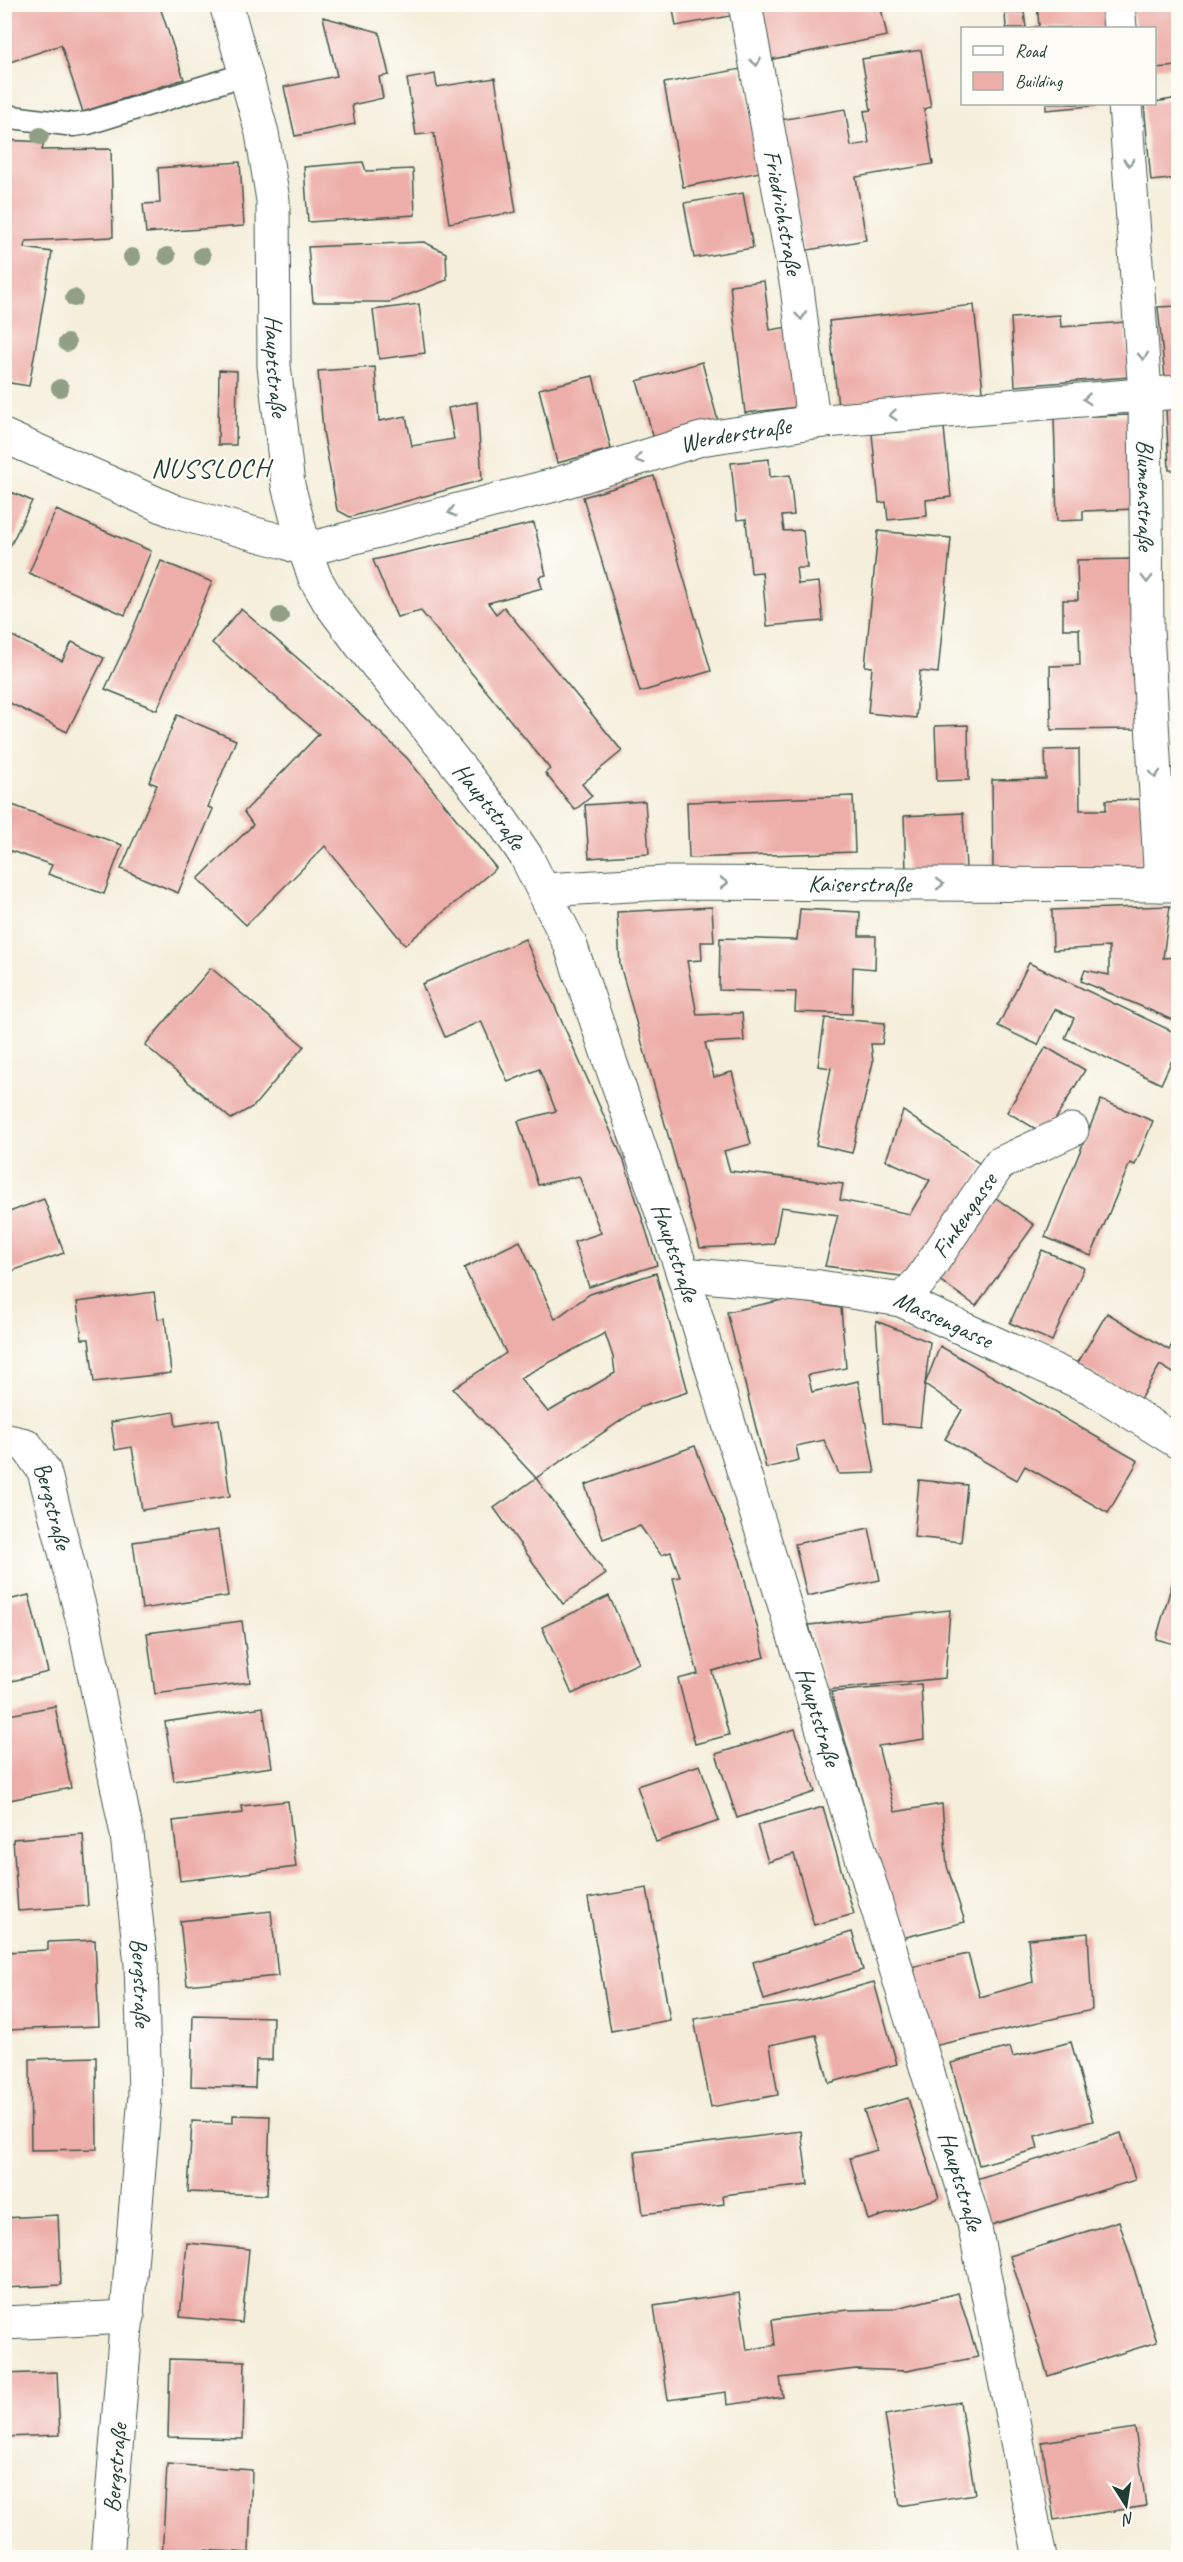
<svg xmlns="http://www.w3.org/2000/svg" width="1183" height="2562" font-family="Caveat,sans-serif">
<style>
.building{fill:#edada8;fill-rule:evenodd}
.lines{fill:none;stroke-linecap:round;stroke-linejoin:round}
.lane-casing{stroke:#3f584d;stroke-width:25}
.street-casing{stroke:#3f584d;stroke-width:35}
.secondary-casing{stroke:#3f584d;stroke-width:35}
.lane{stroke:#fff;stroke-width:22}
.street{stroke:#fff;stroke-width:33}
.secondary{stroke:#fff;stroke-width:33}
.tree{fill:#909f86}
.oneway{stroke:#8f9e9a}
.labels{text-anchor:middle;dominant-baseline:central;stroke-width:4.5;stroke-linejoin:round;paint-order:stroke}
.street-label{font-size:24px;fill:#1f3d34;stroke:#fdfcf7}
.quarter-label{font-size:27px;letter-spacing:1.5px;fill:#1f3d34;stroke:#fdfcf7}
</style>
<rect width="100%" height="100%" fill="#fdfcf7"/>
<filter id="ink" filterUnits="userSpaceOnUse"><feTurbulence type="fractalNoise" baseFrequency=".0167" numOctaves="2"/><feDisplacementMap in="SourceGraphic" scale="12" xChannelSelector="R" yChannelSelector="G"/><feConvolveMatrix kernelMatrix="1 2 1 2 8 2 1 2 1" color-interpolation-filters="sRGB"/></filter>
<filter id="wash" filterUnits="userSpaceOnUse"><feTurbulence type="fractalNoise" baseFrequency=".008" numOctaves="4" result="noise"/><feDisplacementMap in="SourceGraphic" scale="24" xChannelSelector="R" yChannelSelector="G"/><feGaussianBlur stdDeviation="1.35" result="paint"/><feColorMatrix in="noise" values="0 0 0 0 0 0 0 0 0 0 0 0 0 0 0 0 0 1.4 0 .05"/><feComposite in="paint" operator="in"/></filter>
<g filter="url(#wash)">
<rect width="100%" height="100%" fill="#f4eeda"/>
<g id="blocks">
<g class="building">
<polygon points="4,4 159,4 184,79 83,112 61,45 4,64"/>
<polygon points="672,4 728,4 730,16 676,26"/>
<polygon points="756,4 880,4 887,36 768,60"/>
<polygon points="1037,4 1103,4 1105,28 1031,28 1039,26"/>
<polygon points="1132,4 1178,4 1178,66 1155,68 1155,28 1135,28"/>
<polygon points="1024,12 1026,28 1006,28 1005,13"/>
<polygon points="323,17 379,32 389,75 379,77 383,98 352,105 355,124 295,136 284,87 337,76"/>
<polygon points="921,50 931,107 924,109 933,164 856,177 866,240 803,251 780,120 845,109 851,146 869,143 864,111 871,110 862,59"/>
<polygon points="741,69 760,172 683,187 664,83"/>
<polygon points="435,74 437,87 495,78 516,212 449,223 434,133 416,135 407,79"/>
<polygon points="1178,98 1178,178 1151,181 1144,104"/>
<polygon points="1046,104 1102,104 1102,105 1046,110"/>
<polygon points="4,140 44,142 42,150 111,149 113,237 26,241 25,248 52,252 29,386 4,382"/>
<polygon points="240,162 244,226 146,233 143,204 160,203 158,168"/>
<polygon points="363,162 366,171 413,169 415,215 308,222 304,167"/>
<polygon points="743,193 753,248 694,258 684,203"/>
<polygon points="424,242 446,253 447,280 390,302 313,302 308,247"/>
<polygon points="764,281 770,330 788,327 798,407 745,413 730,285"/>
<polygon points="419,304 425,353 379,359 373,310"/>
<polygon points="974,305 983,391 838,407 829,321"/>
<polygon points="1178,306 1178,377 1165,378 1158,307"/>
<polygon points="1060,315 1061,327 1125,322 1129,377 1015,386 1011,318"/>
<polygon points="702,362 718,421 654,439 637,381"/>
<polygon points="375,367 379,421 406,416 412,446 454,439 448,408 477,402 482,480 350,517 337,510 323,431 318,371"/>
<polygon points="219,370 237,371 236,445 218,445"/>
<polygon points="593,376 611,449 557,463 539,389"/>
<polygon points="1166,409 1178,409 1178,470 1169,470"/>
<polygon points="1133,415 1135,509 1083,511 1083,520 1057,521 1054,417"/>
<polygon points="944,428 951,497 926,500 927,516 888,520 886,502 879,503 872,434"/>
<polygon points="769,459 770,477 790,475 794,515 782,516 784,531 803,530 807,568 796,568 798,584 819,582 823,621 767,626 762,572 751,573 746,519 737,520 731,463"/>
<polygon points="654,476 711,671 640,692 583,497"/>
<polygon points="4,489 32,501 4,559"/>
<polygon points="56,510 151,551 125,615 29,573"/>
<polygon points="534,523 546,575 539,577 542,588 488,603 496,614 504,607 622,751 582,784 592,796 575,810 545,773 550,769 421,611 397,617 373,560"/>
<polygon points="878,531 951,538 938,673 920,671 916,718 868,713 872,667 865,666"/>
<polygon points="1136,559 1139,729 1051,730 1050,666 1080,665 1079,629 1063,629 1063,600 1078,600 1077,560"/>
<polygon points="161,561 212,582 157,710 105,689 131,634"/>
<polygon points="241,609 349,703 407,758 496,868 405,945 325,846 246,925 198,879 253,825 244,812 319,734 212,643"/>
<polygon points="4,632 62,661 72,642 104,658 67,732 4,700"/>
<polygon points="177,715 236,740 208,807 213,809 178,893 121,869 157,785 149,782"/>
<polygon points="968,725 969,780 937,781 935,726"/>
<polygon points="1079,749 1080,810 1106,810 1106,800 1143,799 1144,868 993,870 992,780 1046,779 1045,750"/>
<polygon points="853,796 855,852 689,858 687,802"/>
<polygon points="645,801 649,854 589,858 585,805"/>
<polygon points="4,802 122,845 104,894 48,874 52,865 11,851 4,867"/>
<polygon points="963,813 966,868 906,871 904,816"/>
<polygon points="1170,906 1163,958 1178,957 1178,1022 1081,981 1085,970 1109,975 1109,947 1053,950 1052,910"/>
<polygon points="712,907 714,942 701,942 702,960 687,961 697,1015 742,1013 744,1041 705,1043 714,1077 732,1072 751,1144 724,1151 730,1171 843,1184 840,1200 910,1214 930,1180 886,1160 903,1111 983,1166 916,1278 825,1266 838,1215 781,1207 774,1244 700,1248 620,965 617,912"/>
<polygon points="800,909 860,912 859,936 876,936 875,969 853,967 852,1014 795,1012 796,992 719,990 720,938 797,940"/>
<polygon points="525,939 624,1161 657,1265 589,1287 574,1242 601,1233 579,1176 538,1185 518,1121 556,1111 539,1069 508,1082 481,1021 445,1037 422,984"/>
<polygon points="1029,963 1178,1034 1178,1047 1161,1084 1065,1038 1074,1018 1055,1009 1038,1045 998,1026"/>
<polygon points="211,968 304,1046 254,1106 231,1119 145,1045"/>
<polygon points="825,1018 885,1023 882,1044 871,1044 873,1062 852,1153 816,1145 831,1068 818,1066"/>
<polygon points="1046,1047 1085,1070 1046,1135 1007,1112"/>
<polygon points="1101,1100 1153,1121 1135,1165 1130,1163 1091,1256 1045,1237"/>
<polygon points="989,1193 1034,1225 976,1306 931,1274"/>
<polygon points="44,1199 64,1253 6,1273 4,1214"/>
<path d="M520,1241L555,1319L590,1294L656,1273L688,1392L641,1407L536,1478L453,1389L506,1353L464,1268ZM605,1333L613,1357L615,1373L548,1412L520,1378Z"/>
<polygon points="1042,1250 1084,1268 1052,1341 1010,1323"/>
<polygon points="154,1292 158,1319 165,1318 171,1373 94,1382 89,1339 82,1339 77,1302"/>
<polygon points="787,1299 841,1308 846,1368 808,1375 812,1392 858,1381 875,1473 839,1474 824,1440 796,1446 799,1460 766,1468 727,1312"/>
<polygon points="1107,1313 1169,1350 1178,1334 1178,1376 1160,1365 1139,1401 1077,1364"/>
<polygon points="876,1321 930,1342 920,1427 883,1423"/>
<polygon points="940,1346 1138,1461 1108,1513 1025,1466 1017,1480 945,1439 962,1410 925,1384"/>
<polygon points="174,1412 176,1426 219,1419 230,1496 142,1510 132,1447 115,1450 111,1422"/>
<polygon points="695,1446 740,1561 765,1657 712,1671 729,1735 695,1744 678,1679 698,1674 673,1578 680,1577 671,1552 661,1555 640,1526 603,1539 585,1485"/>
<polygon points="536,1478 606,1574 563,1604 494,1508"/>
<polygon points="919,1480 967,1485 961,1542 914,1537"/>
<polygon points="869,1528 880,1580 807,1596 795,1544"/>
<polygon points="218,1530 228,1596 142,1609 133,1542"/>
<polygon points="1173,1581 1178,1583 1178,1645 1156,1639"/>
<polygon points="29,1595 48,1672 4,1683 4,1601"/>
<polygon points="609,1596 639,1663 572,1694 542,1627"/>
<polygon points="950,1610 945,1678 826,1690 809,1625"/>
<polygon points="242,1621 250,1682 155,1694 147,1633"/>
<polygon points="921,1684 924,1739 878,1746 895,1812 942,1804 947,1866 965,1922 902,1938 831,1692"/>
<polygon points="55,1706 71,1788 4,1801 4,1716"/>
<polygon points="263,1707 272,1767 174,1781 165,1722"/>
<polygon points="795,1729 815,1792 737,1818 716,1754"/>
<polygon points="700,1765 719,1821 656,1842 637,1786"/>
<polygon points="288,1801 296,1867 180,1881 173,1821 243,1813 242,1806"/>
<polygon points="823,1807 854,1914 814,1925 794,1854 768,1862 757,1825"/>
<polygon points="83,1834 88,1906 18,1911 13,1839"/>
<polygon points="647,1888 670,2020 611,2031 588,1898"/>
<polygon points="271,1911 278,1976 187,1985 180,1921"/>
<polygon points="852,1932 863,1970 764,2000 753,1962"/>
<polygon points="1088,1933 1092,2010 933,2046 911,1967 968,1954 980,1997 1033,1982 1028,1939"/>
<polygon points="95,1940 99,2026 8,2030 5,1952 48,1950 48,1942"/>
<polygon points="874,1982 897,2064 829,2083 816,2035 770,2045 778,2095 711,2107 694,2019 806,2001"/>
<polygon points="193,2015 273,2017 272,2060 256,2060 255,2088 191,2086"/>
<polygon points="1071,2042 1093,2121 1035,2136 1038,2149 979,2165 951,2063 1010,2047 1013,2057"/>
<polygon points="96,2057 97,2149 31,2150 30,2059"/>
<polygon points="908,2098 939,2198 868,2220 850,2158 877,2150 864,2111"/>
<polygon points="233,2115 270,2116 267,2195 188,2192 192,2121 233,2123"/>
<polygon points="801,2131 808,2185 723,2195 724,2204 643,2214 635,2152"/>
<polygon points="1121,2133 1135,2180 991,2225 976,2179"/>
<polygon points="58,2215 61,2285 4,2288 4,2218"/>
<polygon points="1119,2221 1157,2342 1048,2376 1010,2256"/>
<polygon points="187,2243 249,2249 242,2323 180,2317"/>
<polygon points="739,2293 747,2350 775,2345 772,2320 848,2310 893,2309 958,2293 978,2357 907,2371 856,2369 780,2378 783,2397 727,2405 726,2392 668,2400 654,2306"/>
<polygon points="170,2359 245,2361 243,2439 168,2437"/>
<polygon points="57,2372 60,2435 4,2437 4,2374"/>
<polygon points="960,2402 975,2494 900,2506 885,2415"/>
<polygon points="1135,2428 1146,2506 1054,2520 1042,2442"/>
<polygon points="167,2464 252,2470 249,2553 204,2550 204,2558 162,2558"/>
</g>
</g>
</g>
<g filter="url(#ink)">
<use href="#blocks" fill-opacity="0" stroke="#3f584d" stroke-width="1.5"/>
<g class="lines">
<g class="lane-casing">
<polyline id="lane" points="4,116 74,125 88,123 246,74"/>
</g>
<g class="street-casing">
<g id="street">
<path id="s1" d="M745,4L797,287L813,422"/>
<polyline points="1118,4 1120,28"/>
<path id="s2" d="M1125,104L1145,394L1147,631L1161,885"/>
<path id="s3" d="M305,550L554,485L701,439L813,422L1178,392"/>
<path id="s4" d="M544,890L665,883L1178,885"/>
<path id="s5" d="M901,1300L920,1281L999,1164L1072,1130"/>
<path id="s6" d="M4,1440L26,1445L44,1471L85,1629L127,1834L141,1964L145,2095L107,2558"/>
<polyline points="4,2323 128,2317"/>
</g>
</g>
<g class="secondary-casing">
<g id="secondary">
<path id="s7" d="M226,4L262,133L273,200L274,366L288,485L305,550L315,578L329,602L364,649L500,818L526,856L570,944L683,1274L974,2223L1040,2558"/>
<polyline points="4,436 176,512 288,543 305,550"/>
<path id="s8" d="M683,1274L820,1287L901,1300L1092,1388L1178,1442"/>
</g>
</g>
<use href="#lane" class="lane"/>
<use href="#street" class="street"/>
<use href="#secondary" class="secondary"/>
</g>
<g class="tree">
<circle cx="40" cy="136" r="9"/>
<circle cx="167" cy="256" r="9"/>
<circle cx="202" cy="256" r="9"/>
<circle cx="132" cy="257" r="9"/>
<circle cx="74" cy="298" r="9"/>
<circle cx="67" cy="343" r="9"/>
<circle cx="60" cy="388" r="9"/>
<circle cx="280" cy="616" r="9"/>
</g>
<defs><path id="oneway-chevron" d="M-2-3.5L2.5 0L-2 3.5" fill="none" stroke-width="1.6" stroke-linecap="round" stroke-linejoin="round" transform="scale(1.5)"/></defs>
<g class="oneway">
<use href="#oneway-chevron" transform="translate(756 62) rotate(80)"/>
<use href="#oneway-chevron" transform="translate(1129 162) rotate(86)"/>
<use href="#oneway-chevron" transform="translate(801 316) rotate(83)"/>
<use href="#oneway-chevron" transform="translate(1143 356) rotate(86)"/>
<use href="#oneway-chevron" transform="translate(1087 399) rotate(176)"/>
<use href="#oneway-chevron" transform="translate(893 415) rotate(175)"/>
<use href="#oneway-chevron" transform="translate(639 459) rotate(163)"/>
<use href="#oneway-chevron" transform="translate(452 512) rotate(165)"/>
<use href="#oneway-chevron" transform="translate(1147 579) rotate(90)"/>
<use href="#oneway-chevron" transform="translate(1155 774) rotate(87)"/>
<use href="#oneway-chevron" transform="translate(724 883)"/>
<use href="#oneway-chevron" transform="translate(940 884)"/>
</g>
</g>
<g class="labels">
<g class="street-label">
<text stroke="none"><textPath href="#s1" startOffset="212">Friedrichstraße</textPath></text>
<text stroke="none"><textPath href="#s7" startOffset="368">Hauptstraße</textPath></text>
<text stroke="none"><textPath href="#s3" startOffset="446">Werderstraße</textPath></text>
<text stroke="none"><textPath href="#s2" startOffset="392">Blumenstraße</textPath></text>
<text stroke="none"><textPath href="#s7" startOffset="872">Hauptstraße</textPath></text>
<text stroke="none"><textPath href="#s4" startOffset="316">Kaiserstraße</textPath></text>
<text stroke="none"><textPath href="#s5" startOffset="106">Finkengasse</textPath></text>
<text stroke="none"><textPath href="#s7" startOffset="1358">Hauptstraße</textPath></text>
<text stroke="none"><textPath href="#s8" startOffset="266">Massengasse</textPath></text>
<text stroke="none"><textPath href="#s6" startOffset="90">Bergstraße</textPath></text>
<text stroke="none"><textPath href="#s7" startOffset="1844">Hauptstraße</textPath></text>
<text stroke="none"><textPath href="#s6" startOffset="576">Bergstraße</textPath></text>
<text stroke="none"><textPath href="#s7" startOffset="2330">Hauptstraße</textPath></text>
<text transform="translate(115 2468) rotate(-85)">Bergstraße</text>
</g>
<g class="quarter-label">
<text x="211" y="468">NUSSLOCH</text>
</g>
</g>
<rect width="1183" height="2562" fill="none" stroke="#fdfcf7" stroke-width="24"/>
<rect x="961" y="27" width="195" height="78" fill="#fdfcf7" stroke="#a4b0a9" stroke-width="1.5"/>
<rect x="973" y="46" width="30" height="9" fill="#ffffff" stroke="#a4b0a9" stroke-width="1.5"/>
<text x="1015" y="57" font-size="18" fill="#1f3d34">Road</text>
<rect x="973" y="72" width="30" height="18" fill="#edada8" stroke="#a4b0a9" stroke-width="1.5"/>
<text x="1015" y="87" font-size="18" fill="#1f3d34">Building</text>
<g transform="translate(1126 2505) rotate(168)" stroke="#fdfcf7" stroke-width="4.5" paint-order="stroke">
<path d="M0-4.5L10 22L0 15L-10 22Z" fill="#1f3d34"/>
<text y="-9" font-size="16" font-weight="bold" text-anchor="middle" fill="#1f3d34">N</text>
</g>
</svg>
